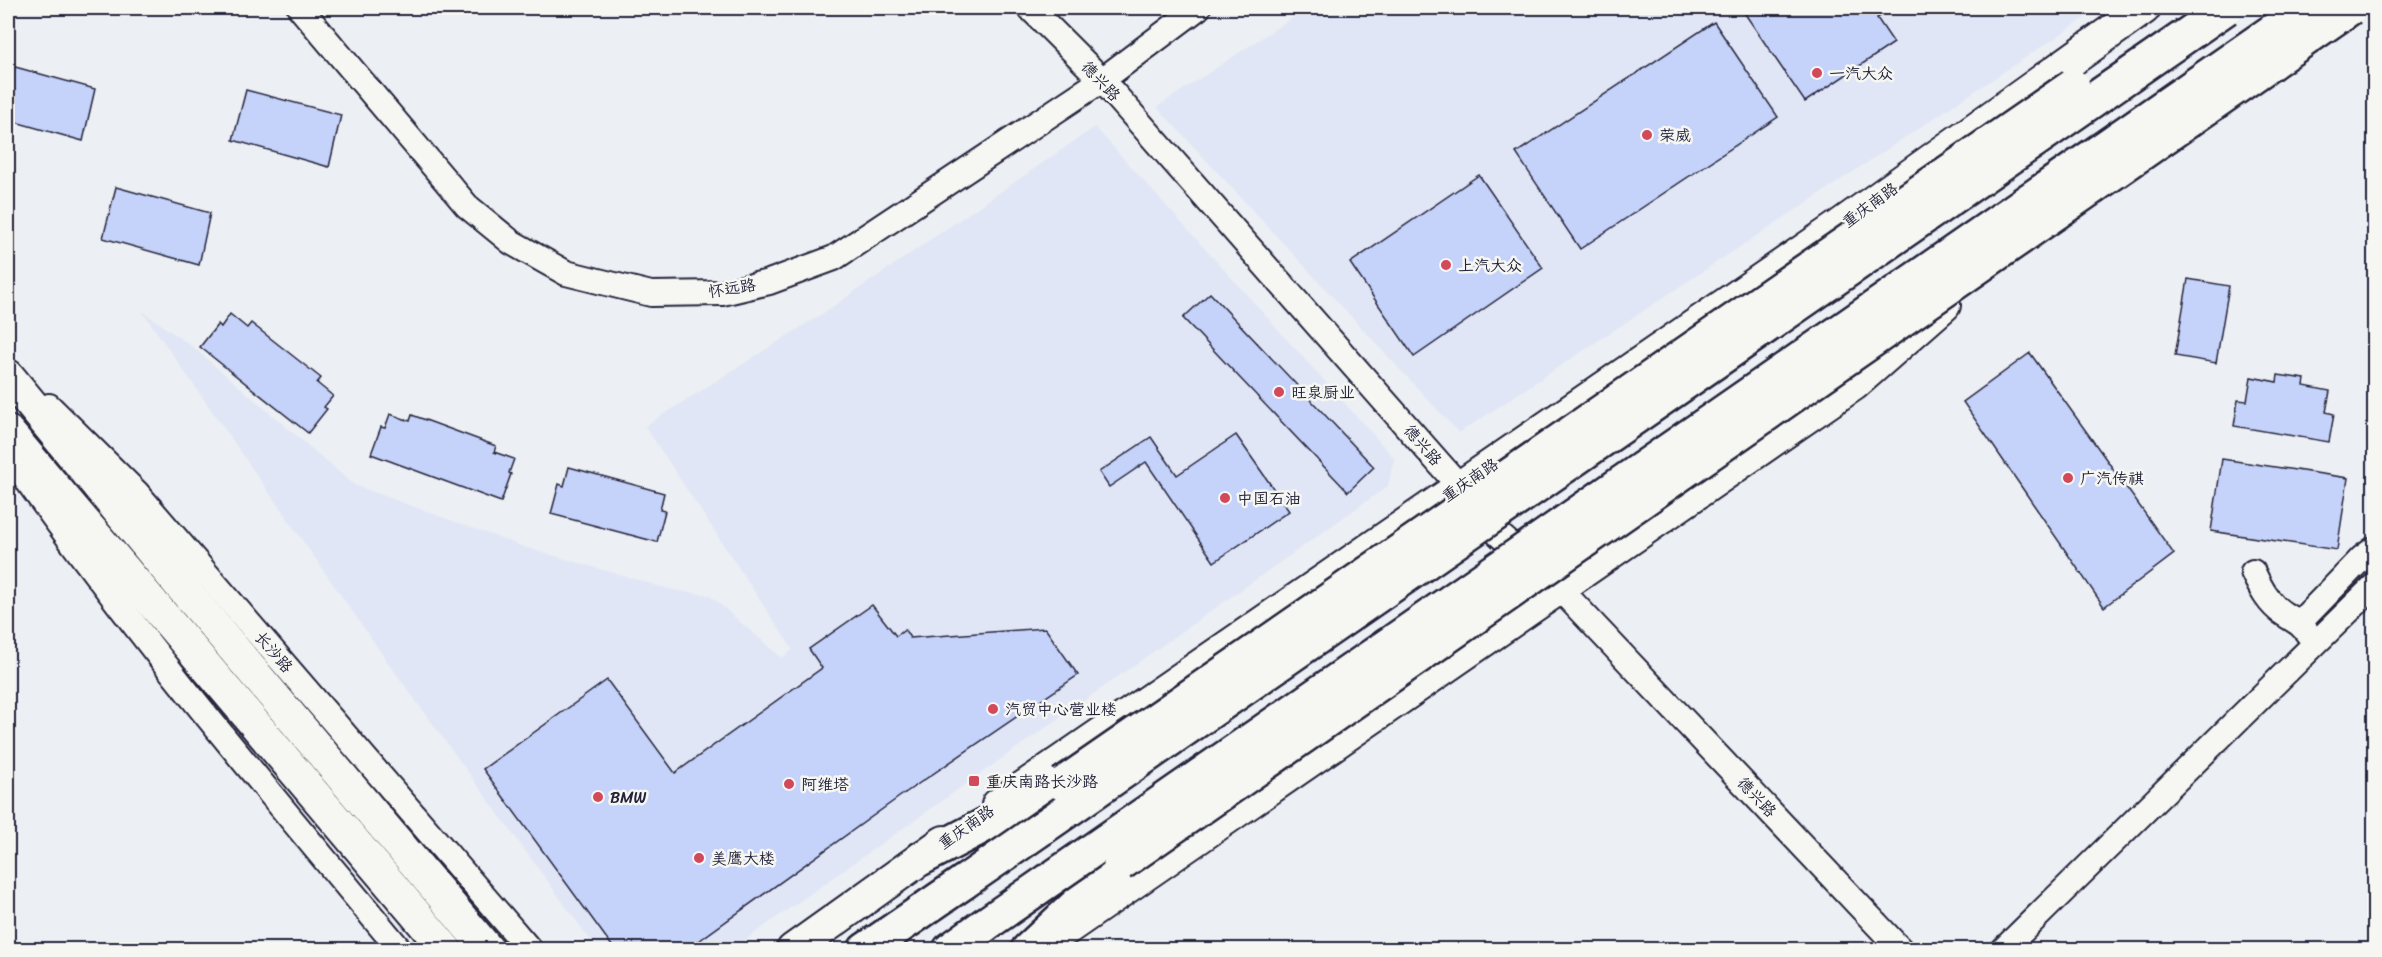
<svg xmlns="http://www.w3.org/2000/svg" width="2382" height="957" font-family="Sriracha,'LXGW WenKai TC',sans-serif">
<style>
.built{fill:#e0e6f5}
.building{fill:#c5d2f9;stroke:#22223b;stroke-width:1.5}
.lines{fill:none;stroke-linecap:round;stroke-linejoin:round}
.minor-casing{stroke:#22223b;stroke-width:28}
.major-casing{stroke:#22223b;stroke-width:36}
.highway-casing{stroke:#22223b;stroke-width:38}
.minor{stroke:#f6f6f2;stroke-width:24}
.major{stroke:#f6f6f2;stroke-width:32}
.highway{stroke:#f6f6f2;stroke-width:33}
.highway-bridge-casing{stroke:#22223b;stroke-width:38;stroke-linecap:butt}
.highway-bridge{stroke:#f6f6f2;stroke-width:33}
.poi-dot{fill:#d1495b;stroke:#f6f6f2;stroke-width:2}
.labels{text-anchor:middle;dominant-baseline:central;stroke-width:5;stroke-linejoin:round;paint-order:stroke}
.poi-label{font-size:16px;fill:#22223b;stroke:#f6f6f2;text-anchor:start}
.street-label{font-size:16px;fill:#22223b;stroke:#f6f6f2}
</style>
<rect width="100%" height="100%" fill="#eceff3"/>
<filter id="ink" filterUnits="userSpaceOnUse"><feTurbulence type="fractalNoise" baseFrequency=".0167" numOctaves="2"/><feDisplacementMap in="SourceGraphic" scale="12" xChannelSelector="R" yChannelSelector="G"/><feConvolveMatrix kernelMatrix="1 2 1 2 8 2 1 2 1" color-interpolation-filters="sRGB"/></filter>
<g filter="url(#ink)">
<g class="built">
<polygon points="1307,8 2100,8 1459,433 1157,107"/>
<polygon points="1095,127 1394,458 1388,486 732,949 597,949 392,668 142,311 194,348 354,485 524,547 672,590 709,595 782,658 793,650 645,426 825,312"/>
</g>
<g class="building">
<polygon points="1741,8 1893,8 1877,18 1894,43 1805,102"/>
<polygon points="1714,22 1778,117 1580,249 1516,153"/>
<polygon points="8,65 95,89 83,141 8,120"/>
<polygon points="246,90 341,115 329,167 233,140"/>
<polygon points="1479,175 1543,268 1414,357 1350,263"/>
<polygon points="116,187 210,213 199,265 103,238"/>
<polygon points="2188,279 2229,286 2216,363 2175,356"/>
<polygon points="1210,293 1374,467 1348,492 1183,318"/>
<polygon points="230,314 247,328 251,323 321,378 317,383 333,396 324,407 327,409 308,433 200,347 218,324 221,327"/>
<polygon points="2030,353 2174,554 2104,607 1963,402"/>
<polygon points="2278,375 2305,379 2304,386 2330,391 2326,412 2334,414 2329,442 2234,426 2238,400 2247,401 2251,377 2277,382"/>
<polygon points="390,414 410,421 412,415 496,446 494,452 514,459 509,473 511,474 501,502 371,454 381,427 385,428"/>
<polygon points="1236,435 1289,511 1214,562 1146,462 1109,487 1099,472 1151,437 1177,475"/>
<polygon points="2222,459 2348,478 2337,550 2211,531"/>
<polygon points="569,467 664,493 660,510 665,511 657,542 551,514 559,484 564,486"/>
<polygon points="872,605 896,636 905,630 910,638 1045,628 1078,675 902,795 686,950 615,950 483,769 607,680 675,773 822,668 809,649"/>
</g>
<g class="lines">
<g class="minor-casing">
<g id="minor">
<polyline points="300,8 467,206 511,242 566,273 651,294 722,293 769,282 834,258 1102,80 1198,8"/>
<polyline points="1030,8 1102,80 1460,487 1494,530 1560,589 1901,950"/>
<polyline points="49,406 137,493 530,950"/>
<path d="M8,453C128,627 265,787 400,950"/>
<path d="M2253,572C2260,587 2269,605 2284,614C2296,622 2300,622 2309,635"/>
<polyline points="2300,622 2362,558 2374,549"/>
<polyline points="2003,950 2374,586"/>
</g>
</g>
<g class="major-casing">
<g id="major">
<polyline points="8,376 164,566 488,950"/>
<polyline points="8,432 446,950"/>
<polyline points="998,805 1841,225 2144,8"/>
<polyline points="1066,929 1854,384 1944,305"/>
<polyline points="793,950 944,842"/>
</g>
</g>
<g class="highway-casing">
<g id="highway">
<polyline points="922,858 1063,784"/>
<polyline points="865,950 964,882"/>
<polyline points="950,950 986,924"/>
<polyline points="1028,950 1120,864"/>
</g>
</g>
<use href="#minor" class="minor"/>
<use href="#major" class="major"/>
<use href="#highway" class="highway"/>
<g class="highway-bridge-casing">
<g id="highway-bridge">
<polyline points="1063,784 2073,86"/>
<polyline points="1120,864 2350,8"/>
<polyline points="964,882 2226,8"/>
<polyline points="986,924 2306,8"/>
</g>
</g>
<use href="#highway-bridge" class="highway-bridge"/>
</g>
</g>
<g class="poi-dot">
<circle cx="1817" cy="73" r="6"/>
<circle cx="1647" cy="135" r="6"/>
<circle cx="1446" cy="265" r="6"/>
<circle cx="1279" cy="392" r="6"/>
<circle cx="2068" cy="478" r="6"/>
<circle cx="1225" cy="498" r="6"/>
<circle cx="993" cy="709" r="6"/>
<rect x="968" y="775" width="12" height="12" rx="3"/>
<circle cx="789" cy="784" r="6"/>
<circle cx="598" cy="797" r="6"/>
<circle cx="699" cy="858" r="6"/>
</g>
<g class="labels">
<g class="poi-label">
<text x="1829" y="73">一汽大众</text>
<text x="1659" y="135">荣威</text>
<text x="1458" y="265">上汽大众</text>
<text x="1291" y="392">旺泉厨业</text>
<text x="2080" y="478">广汽传祺</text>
<text x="1237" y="498">中国石油</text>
<text x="1005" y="709">汽贸中心营业楼</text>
<text x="986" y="781">重庆南路长沙路</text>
<text x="801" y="784">阿维塔</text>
<text x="610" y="797">BMW</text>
<text x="711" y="858">美鹰大楼</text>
</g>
<g class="street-label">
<text transform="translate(1101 81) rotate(47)">德兴路</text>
<text transform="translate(1870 205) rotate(-36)">重庆南路</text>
<text transform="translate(732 288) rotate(-9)">怀远路</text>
<text transform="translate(1423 445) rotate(49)">德兴路</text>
<text transform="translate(1470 480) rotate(-34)">重庆南路</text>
<text transform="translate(274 652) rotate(49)">长沙路</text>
<text transform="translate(1757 797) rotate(47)">德兴路</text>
<text transform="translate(966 827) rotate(-35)">重庆南路</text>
</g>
</g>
<rect width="2382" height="957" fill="none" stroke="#f6f6f2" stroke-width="30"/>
<rect x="15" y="15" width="2352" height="927" fill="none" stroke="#22223b" stroke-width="2" filter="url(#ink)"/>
</svg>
